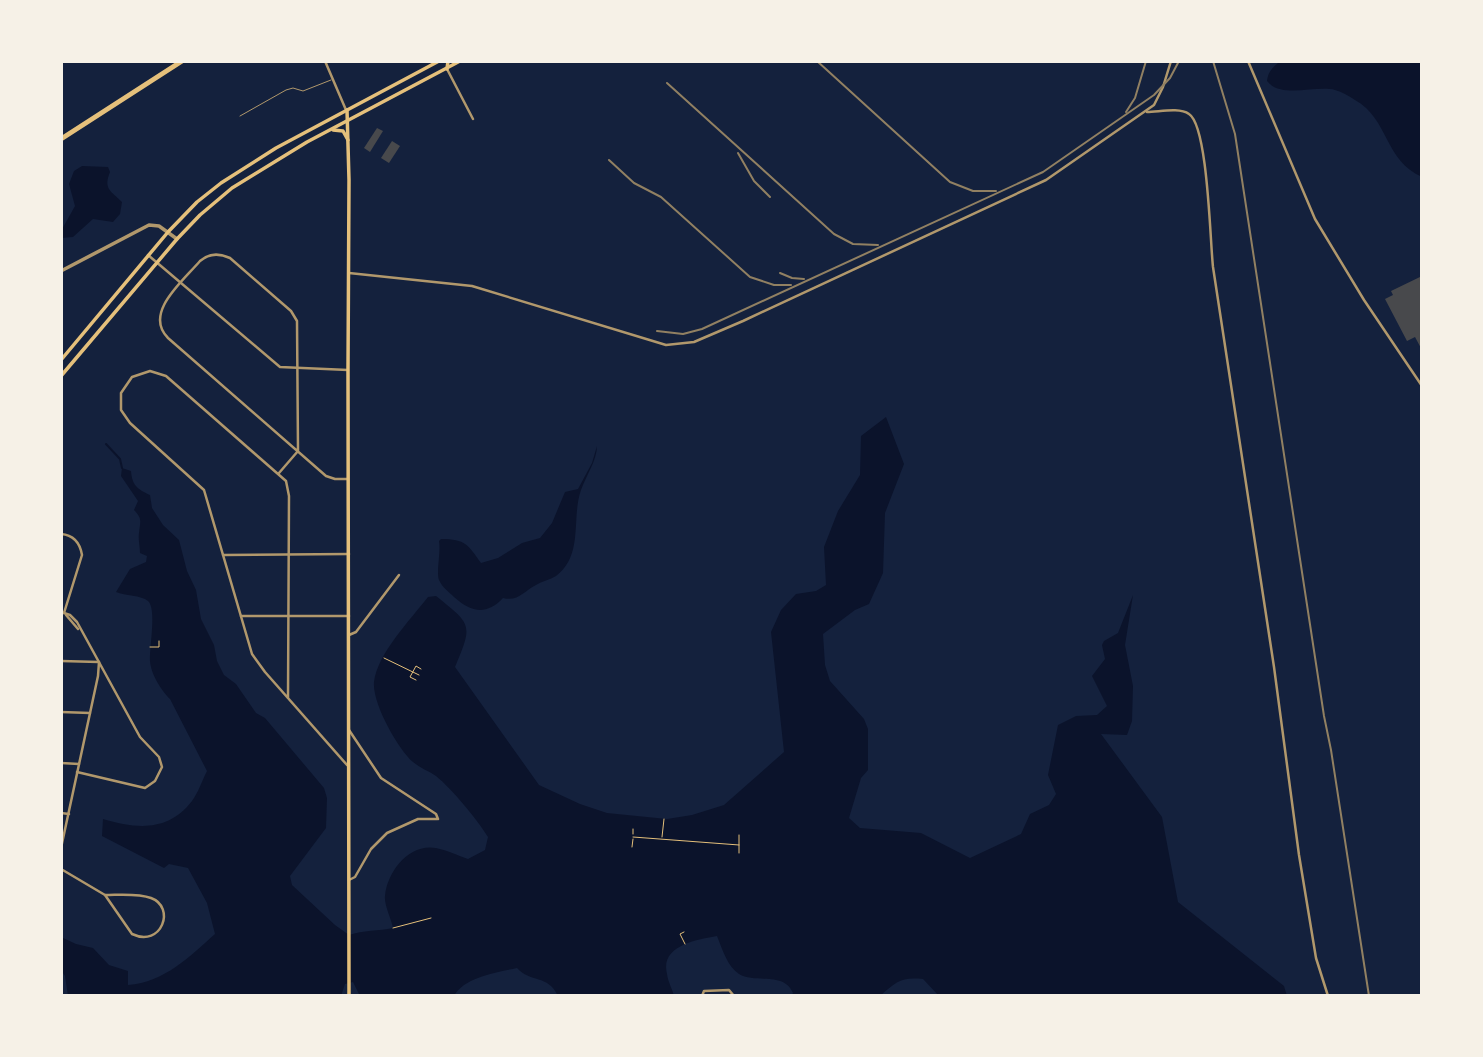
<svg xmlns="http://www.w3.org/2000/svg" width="1483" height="1057" font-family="'Times New Roman',serif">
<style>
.water{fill:#0b132b}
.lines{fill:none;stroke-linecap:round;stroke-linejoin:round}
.stream{stroke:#0b132b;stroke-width:2}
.building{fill:#48494c}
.path{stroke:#e5c07b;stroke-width:1}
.service{stroke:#b1986c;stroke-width:1}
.minor{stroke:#b1986c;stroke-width:2.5}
.tertiary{stroke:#b1986c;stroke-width:3.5}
.secondary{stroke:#e5c07b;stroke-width:3.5}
.motorway{stroke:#e5c07b;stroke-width:5}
.rail{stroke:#918062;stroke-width:2}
</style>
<rect width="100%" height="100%" fill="#14213d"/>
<g class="water">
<path d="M1281,61H1422V177C1384,160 1389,119 1355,100C1349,96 1342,92 1335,90C1316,85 1281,99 1267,81C1268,71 1274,66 1281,61Z"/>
<path d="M82,166L108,167L110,172C103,189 111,191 122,202L120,214L113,222L93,219L73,237L61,238V231L75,206L69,184L74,171Z"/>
<path d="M886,417L904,464L885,513L883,573L869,604L855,610L823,634L825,665L830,681L864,719L868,729V770L861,778L849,818L860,828L921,833L970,858L1021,834L1030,814L1049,805L1056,794L1048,775L1058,725L1076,716L1097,715L1107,706L1092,676L1105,659L1102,645L1104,641L1118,633L1133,595L1125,645L1133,686L1132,721L1127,735L1101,734L1162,817L1178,902L1284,986L1287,996H939L923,979C901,977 897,981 880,996H791L793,993C784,971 756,984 739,974C727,966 722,948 717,936C695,940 660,946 667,974C668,982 672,988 674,996H558C548,974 530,983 517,968C498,972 464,977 454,996H360L353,982L345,984L341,996H68L65,976L61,970V937L76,944L93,948L109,965L128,971V985C165,982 189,957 215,934L207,903L188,868L169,864L164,868L102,836L103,819C137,829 168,832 192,801C198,793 202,781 207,771L170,699C162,691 151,675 150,661C149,648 157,609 148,601C141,595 125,596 116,592L130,569L146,562L147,556L140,553C140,547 138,539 139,533C140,522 143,519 134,510L138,501L121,476L122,468L131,471C132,485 137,489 150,495L152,508L163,525L179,540L187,571L196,590L201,619L214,645L217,661L224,675L236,684L256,713L265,718L324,788L327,798L326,828L290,876L292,885L335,925L349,935C363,930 379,931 393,928C391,918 384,905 385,896C387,872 409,843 436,848C446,850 457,855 468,859L485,850L488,837C477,819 452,789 436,776C429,771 420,768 413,762C398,749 372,703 374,682C377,654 411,619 428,597L436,596C472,625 473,624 455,667L539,785L580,804L607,813L667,819L692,815L724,805L784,752L771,632L781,610L796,594L816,591L826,585L824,547L838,511L860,475L861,436Z"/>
<path d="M597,446C597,460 586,476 581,490C571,518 584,555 556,576C550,580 542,581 536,585C524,591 518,602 503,598C486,616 471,612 454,597C449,592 442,587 439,580C436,573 441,552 439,541L441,539C466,539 468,545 481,563L498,558L522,543L540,538L552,523L565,492L578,489L592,463Z"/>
</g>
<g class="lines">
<polyline class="stream" points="106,444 120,459 122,468"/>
</g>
<g class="building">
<polygon points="377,128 383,131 370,152 364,148"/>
<polygon points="392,141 400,146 389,163 381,158"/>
<polygon points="1422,276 1422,350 1415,337 1407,341 1385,299 1393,295 1391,291"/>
</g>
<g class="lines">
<g class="path">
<polyline points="150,647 159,647 159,641"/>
<polyline points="384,658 419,675"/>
<polyline points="416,680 410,677 416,666 421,669"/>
<polyline points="633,834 633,829"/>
<polyline points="739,835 739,853"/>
<polyline points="633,837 739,845"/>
<polyline points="662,837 664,819"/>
<polyline points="632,847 633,839"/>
<polyline points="393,928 431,918"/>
<polyline points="684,932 680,934 685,944"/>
</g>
<polyline class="service" points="240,116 286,90 293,88 303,91 331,80"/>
<g class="minor">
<polyline points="325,61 346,110"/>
<polyline points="1248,61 1315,219 1364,300 1422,386"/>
<polyline points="447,69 473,119"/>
<path d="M1147,112C1159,112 1179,107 1189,114C1208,126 1210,241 1213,267L1274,667L1299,855L1316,958L1328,996"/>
<polyline points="148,255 280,367 348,370"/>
<polyline points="349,273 472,286 666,345 694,342 743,321 1046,180 1154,105 1163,87 1171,61"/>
<path d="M279,473L298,451L297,321L291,311L230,258C219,253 209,253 200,261C183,281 143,313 168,338L326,476L335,479H347"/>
<path d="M61,534C73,535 80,543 82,555L64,613"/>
<polyline points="223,555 349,554"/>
<polyline points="61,612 70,615 77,622 140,737 159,757 162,767 155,781 145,788 77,772"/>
<polyline points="66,615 78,629"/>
<polyline points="241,616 349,616"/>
<polyline points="349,635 356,632 399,575"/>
<polyline points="61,661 99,662"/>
<polyline points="288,698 289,496 286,481 166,376 150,371 132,377 121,393 121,410 130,423 204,490 252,654 265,672 347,765"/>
<polyline points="61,712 90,713"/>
<polyline points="349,730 381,778 436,814 438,819"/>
<polyline points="61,763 79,764"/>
<polyline points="61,813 69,814"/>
<polyline points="61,848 98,676 99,662"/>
<polyline points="61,869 105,895"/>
<polyline points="349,880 355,877 371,849 387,833 418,819 437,819"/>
<path d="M105,895C119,895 138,893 151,898C176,907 162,948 132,934Z"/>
<polyline points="702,996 704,991 729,990 734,996"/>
</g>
<polyline class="tertiary" points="61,271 149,225 159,226 177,239"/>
<g class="secondary">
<polyline points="447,69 448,61"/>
<polyline points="347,110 349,180 348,370 349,996"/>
<polyline points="333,130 343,131 348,140"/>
<polyline points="61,360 168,232 197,202 221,183 276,148 439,61"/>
<polyline points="61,376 177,239 200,215 232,188 307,142 460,61"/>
</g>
<polyline class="motorway" points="61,139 182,61"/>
<g class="rail">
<polyline points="817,61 950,182 973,191 996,191"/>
<polyline points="1213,61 1235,134 1324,716 1331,750 1369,996"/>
<polyline points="667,83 834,234 853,244 878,245"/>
<polyline points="1126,112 1135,98 1146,61"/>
<polyline points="738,153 754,181 770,197"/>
<polyline points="609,160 634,183 661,197 750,277 774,285 791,285"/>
<polyline points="780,273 792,278 804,279"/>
<polyline points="657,331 683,334 702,329 1043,172 1154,95 1170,78 1179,61"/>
</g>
</g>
<rect width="1483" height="1057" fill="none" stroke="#f6f1e7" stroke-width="126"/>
</svg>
